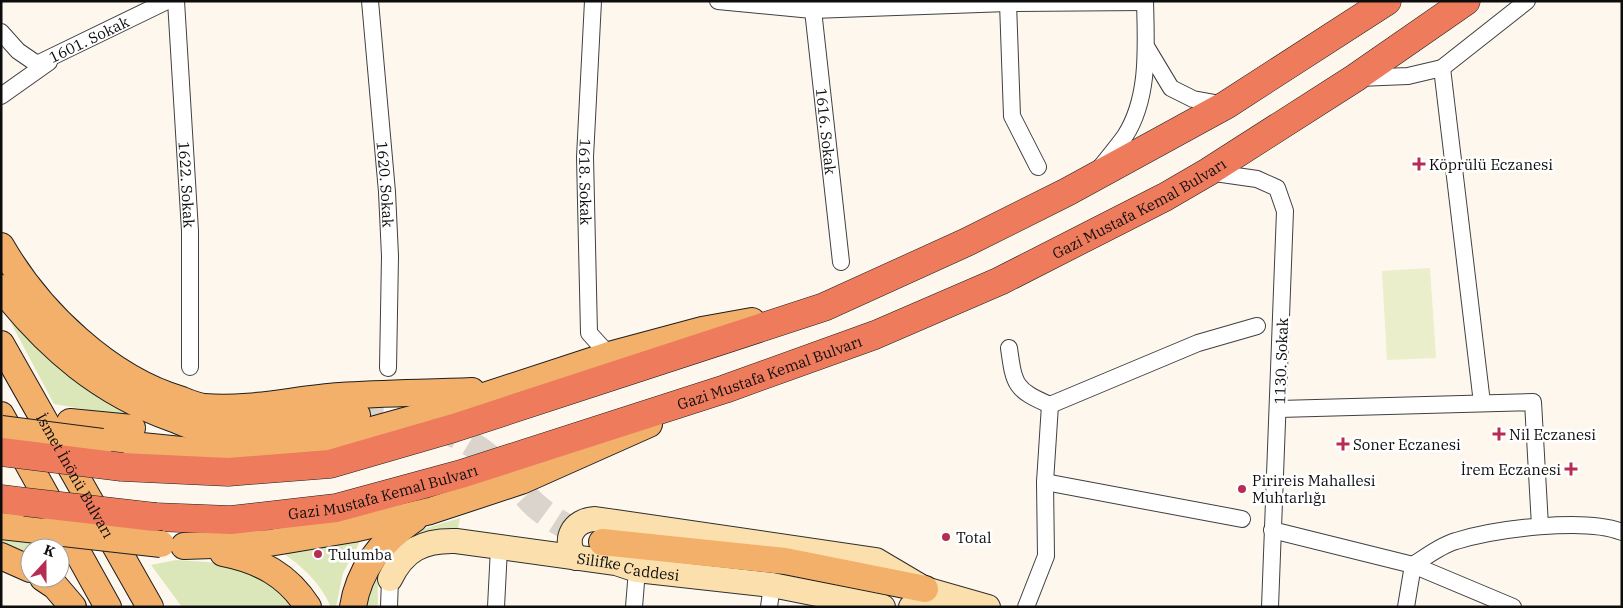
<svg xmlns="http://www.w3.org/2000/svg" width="1623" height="608" font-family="'IBM Plex Serif',serif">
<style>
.green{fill:#dce7b9}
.pitch{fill:#ebeeca}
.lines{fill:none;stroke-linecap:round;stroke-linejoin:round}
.primary-tunnel{stroke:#dad4cc;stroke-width:26;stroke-dasharray:26 13;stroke-linecap:butt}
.street-casing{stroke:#404040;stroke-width:18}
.secondary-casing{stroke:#2f2f2f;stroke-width:26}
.primary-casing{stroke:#1e1e1e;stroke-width:28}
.highway-casing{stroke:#1e1e1e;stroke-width:29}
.street{stroke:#fff;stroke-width:16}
.secondary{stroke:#fbdfac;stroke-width:24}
.primary{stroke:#f2b06a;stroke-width:26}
.highway{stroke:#ed7b5c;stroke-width:28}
.primary-bridge-casing{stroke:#1e1e1e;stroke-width:28;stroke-linecap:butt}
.highway-bridge-casing{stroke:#1e1e1e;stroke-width:29;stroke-linecap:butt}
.primary-bridge{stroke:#f2b06a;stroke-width:26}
.highway-bridge{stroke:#ed7b5c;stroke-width:28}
.poi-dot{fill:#b62c54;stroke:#fff;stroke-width:2}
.labels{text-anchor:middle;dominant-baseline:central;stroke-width:5;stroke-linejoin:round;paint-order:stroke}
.street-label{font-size:15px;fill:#0d0d0d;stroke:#fff}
.poi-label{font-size:15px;fill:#0d0d0d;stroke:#fff;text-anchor:start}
</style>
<rect width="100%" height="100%" fill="#fef7ee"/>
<g class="green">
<polygon points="2,306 157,422 54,404"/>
<path d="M460,518L458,528L464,537C440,537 397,542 383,565C376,576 378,594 378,607H358C364,541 407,534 460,518Z"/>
<path d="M364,534L343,573L336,607H331C319,580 298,562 273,547Z"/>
<polygon points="1,539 36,543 48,548 30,548 30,553 1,542"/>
<polygon points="176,560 237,564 257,570 302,607 182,607 151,565"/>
</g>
<polygon class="pitch" points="1430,268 1436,358 1387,360 1382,271"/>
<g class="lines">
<path class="primary-tunnel" d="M357,415C408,415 456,427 494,461C509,475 521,492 536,506C556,523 578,534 602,542"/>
<g class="street-casing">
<g id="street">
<path id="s1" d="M176,1L190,231V367"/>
<path id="s2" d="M370,1L387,192L390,256L388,368"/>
<path id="s3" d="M593,1L585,157L589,333L609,355"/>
<polyline points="718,1 812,10 1008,3 1145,2"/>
<path id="s4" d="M812,1L841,262"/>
<polyline points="1008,3 1012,116 1038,167"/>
<path id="s5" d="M1,32L18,51L37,64L167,1"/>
<polyline points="1147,48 1171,88 1193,99 1226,105"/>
<polyline points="1442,68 1482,403"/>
<polyline points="1358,78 1408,76 1442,68 1527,1"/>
<polyline points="1,96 49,62"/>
<path d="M1099,169C1108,158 1117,147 1125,136C1150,97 1146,45 1145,1"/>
<polyline points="1208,172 1257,179 1277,188 1285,211 1270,607"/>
<path d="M1009,348C1014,385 1015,390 1050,405L1198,343L1257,326"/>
<polyline points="1279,409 1533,402 1540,526"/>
<polyline points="1045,482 1242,519"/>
<polyline points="1272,530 1413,565 1513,607"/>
<polyline points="389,607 390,579"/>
<polyline points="496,607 499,548"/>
<polyline points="634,607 637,570"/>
<polyline points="769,607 772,585"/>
<polyline points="1026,607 1046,556 1045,482 1050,405"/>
<path d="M1406,607L1413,565C1426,557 1441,545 1456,541C1495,529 1585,517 1622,532"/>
</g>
</g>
<g class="secondary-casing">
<g id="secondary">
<path d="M576,558C562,540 573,520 595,519L876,560L925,589L988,607"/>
<path id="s6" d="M390,579C404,550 423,540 456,541L616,563L637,570L772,585L883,607"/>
<polyline points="911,607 928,599 950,599"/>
</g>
</g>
<g class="primary-casing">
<g id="primary">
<path d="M1,246C39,312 109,379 182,400C189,403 197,406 204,407C250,411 295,399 340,396C384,393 428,393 472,391"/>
<path d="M1,288C49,349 101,393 174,419C185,423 199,431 210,431C260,434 309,423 357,415"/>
<path id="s7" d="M1,344L150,607"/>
<polyline points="1,415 108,607"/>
<polyline points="70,422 132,428"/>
<polyline points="102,442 211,453 332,441 426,415 609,355 702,330 752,321"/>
<polyline points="1,526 46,531"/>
<polyline points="602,542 785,561 925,589"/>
<polyline points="184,546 269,543 353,529 430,511 521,481 649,424"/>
<path d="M223,553C259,560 288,575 308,607"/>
<polyline points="1,556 30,569"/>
<polyline points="43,578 55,586 73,607"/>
<path d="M353,607C359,568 383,540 414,519"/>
</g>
</g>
<g class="highway-casing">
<g id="highway">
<polyline points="122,467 228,472 330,464 454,428 824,307 967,242 1067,192 1226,105 1387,1"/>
<polyline points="1,499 25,502"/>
<path id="s8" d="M155,517L231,520L336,508L461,474L725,389L875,335L1000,281L1165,197L1208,172L1355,78L1466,1"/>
</g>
</g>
<use href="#street" class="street"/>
<use href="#secondary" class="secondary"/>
<use href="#primary" class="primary"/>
<use href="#highway" class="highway"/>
<g class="primary-bridge-casing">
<g id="primary-bridge">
<polyline points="1,429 102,442"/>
<polyline points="46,531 161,544"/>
</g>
</g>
<g class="highway-bridge-casing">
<g id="highway-bridge">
<polyline points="1,452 122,467"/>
<polyline points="25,502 155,517"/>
</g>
</g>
<use href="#primary-bridge" class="primary-bridge"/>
<use href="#highway-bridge" class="highway-bridge"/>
</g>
<g class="poi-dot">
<path d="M1416.5 156.5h5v5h5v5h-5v5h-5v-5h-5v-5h5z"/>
<path d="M1496.5 426.5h5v5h5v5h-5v5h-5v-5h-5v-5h5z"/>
<path d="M1340.5 436.5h5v5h5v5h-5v5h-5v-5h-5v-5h5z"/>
<path d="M1568.5 461.5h5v5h5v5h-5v5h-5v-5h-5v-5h5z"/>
<circle cx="1242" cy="489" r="5"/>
<circle cx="946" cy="537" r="5"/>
<circle cx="318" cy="554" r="5"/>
</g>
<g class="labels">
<g class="street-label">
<text stroke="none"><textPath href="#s5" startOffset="106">1601. Sokak</textPath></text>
<text stroke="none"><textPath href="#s4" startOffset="131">1616. Sokak</textPath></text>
<text stroke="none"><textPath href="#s3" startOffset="181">1618. Sokak</textPath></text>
<text stroke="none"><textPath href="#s1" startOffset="184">1622. Sokak</textPath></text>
<text stroke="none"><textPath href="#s2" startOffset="184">1620. Sokak</textPath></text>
<text stroke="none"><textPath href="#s8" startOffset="1041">Gazi Mustafa Kemal Bulvarı</textPath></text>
<text transform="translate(1281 361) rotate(-88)">1130. Sokak</text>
<text stroke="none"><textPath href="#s8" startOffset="636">Gazi Mustafa Kemal Bulvarı</textPath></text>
<text stroke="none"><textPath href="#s7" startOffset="151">İsmet İnönü Bulvarı</textPath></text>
<text stroke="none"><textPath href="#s8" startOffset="231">Gazi Mustafa Kemal Bulvarı</textPath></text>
<text stroke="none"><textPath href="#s6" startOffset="256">Silifke Caddesi</textPath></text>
</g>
<g class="poi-label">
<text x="1429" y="164">Köprülü Eczanesi</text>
<text x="1509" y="434">Nil Eczanesi</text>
<text x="1353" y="444">Soner Eczanesi</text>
<text x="1561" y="469" text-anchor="end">İrem Eczanesi</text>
<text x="1252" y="480">Pirireis Mahallesi<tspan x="1252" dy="17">Muhtarlığı</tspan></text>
<text x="956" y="537">Total</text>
<text x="328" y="554">Tulumba</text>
</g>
</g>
<rect width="1623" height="608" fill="none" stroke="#0d0d0d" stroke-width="5"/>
<g transform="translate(45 563) rotate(21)"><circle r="24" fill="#ffffff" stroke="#9e9e9e"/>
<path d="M0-4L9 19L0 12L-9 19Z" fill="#b62c54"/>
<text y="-8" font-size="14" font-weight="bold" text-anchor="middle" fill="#0d0d0d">K</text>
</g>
</svg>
